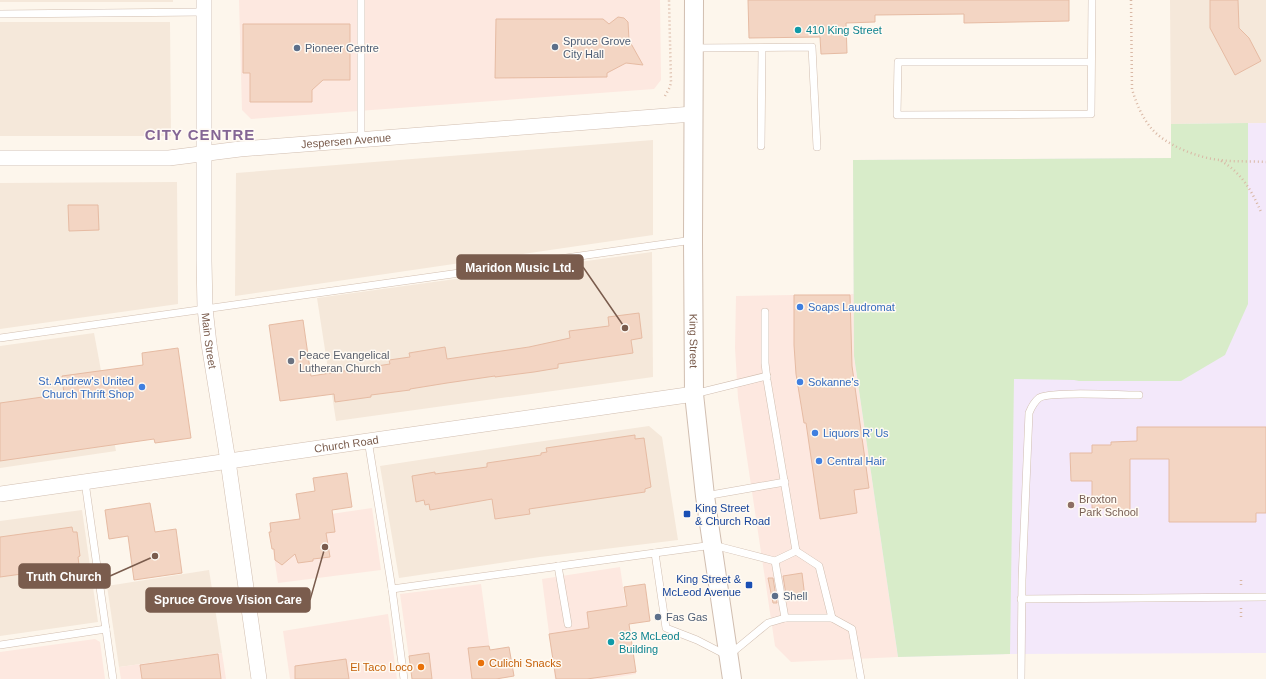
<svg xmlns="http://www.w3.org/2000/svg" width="1266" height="679" font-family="Helvetica,sans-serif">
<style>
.residential{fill:#f5e8da}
.commercial{fill:#fde8e0}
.education{fill:#f3e8fa}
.green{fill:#d8ecc9}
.building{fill:#f3d5c3;stroke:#e6bba3}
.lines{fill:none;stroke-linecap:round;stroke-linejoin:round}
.service-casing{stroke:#d1beb0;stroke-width:8}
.minor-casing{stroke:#d1beb0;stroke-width:16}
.tertiary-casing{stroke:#d1beb0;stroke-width:20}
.path{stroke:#d9b8a5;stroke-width:2.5;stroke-dasharray:1 3;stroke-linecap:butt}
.service{stroke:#fff;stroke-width:7}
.minor{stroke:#fff;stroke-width:15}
.tertiary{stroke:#fff;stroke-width:18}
.culture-dot{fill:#0f9aa8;stroke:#fffaf3;stroke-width:1.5}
.service-dot{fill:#5c6f8a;stroke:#fffaf3;stroke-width:1.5}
.shop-dot{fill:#3f7fe0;stroke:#fffaf3;stroke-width:1.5}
.worship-dot{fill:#6b7280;stroke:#fffaf3;stroke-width:1.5}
.education-dot{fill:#8d6e63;stroke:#fffaf3;stroke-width:1.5}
.transit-dot{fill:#1a4fb4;stroke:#fffaf3;stroke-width:1.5}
.food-dot{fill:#e8710a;stroke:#fffaf3;stroke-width:1.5}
.labels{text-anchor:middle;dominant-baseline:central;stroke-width:3;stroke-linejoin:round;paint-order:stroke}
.culture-label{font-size:11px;fill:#0d838f;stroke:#fffaf3;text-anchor:start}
.service-label{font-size:11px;fill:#4e5e75;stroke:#fffaf3;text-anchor:start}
.street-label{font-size:11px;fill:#7a5c4d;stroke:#fffaf3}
.shop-label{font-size:11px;fill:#366cbe;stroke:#fffaf3;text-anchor:start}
.worship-label{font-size:11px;fill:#5b616d;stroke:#fffaf3;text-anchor:start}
.education-label{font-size:11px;fill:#785e54;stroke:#fffaf3;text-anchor:start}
.transit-label{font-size:11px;fill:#164399;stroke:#fffaf3;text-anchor:start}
.food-label{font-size:11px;fill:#c56008;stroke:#fffaf3;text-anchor:start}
.district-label{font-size:15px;font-weight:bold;letter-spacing:1px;fill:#846695;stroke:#fffaf3}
.leader{fill:none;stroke:#7a5c4d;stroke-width:1.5}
.callout-dot{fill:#7a5c4d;stroke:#fffaf3;stroke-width:1.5}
.callout{fill:#7a5c4d;stroke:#7a5c4d;stroke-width:1.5}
.callout-label{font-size:12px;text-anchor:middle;font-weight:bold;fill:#fff}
</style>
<rect width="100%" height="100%" fill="#fdf6ec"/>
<g class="residential">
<rect x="0" y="0" width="173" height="2"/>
<polygon points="1170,0 1266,0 1266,123 1171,124"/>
<polygon points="0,22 170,22 171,136 0,136"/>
<polygon points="653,140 653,235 235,296 236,173"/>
<polygon points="177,182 178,304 0,329 0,183"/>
<polygon points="652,252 653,377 336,421 317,298"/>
<polygon points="94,333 116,451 0,468 0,346"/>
<polygon points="649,426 662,437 678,540 540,557 399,578 380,466 523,444"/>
<polygon points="82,510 98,622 0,636 0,521"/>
<polygon points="209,570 222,653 119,667 107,586"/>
</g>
<g class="commercial">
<polygon points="239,0 660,0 661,80 654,89 251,119 242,110"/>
<polygon points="854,294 854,356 898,657 791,662 775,646 738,398 735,348 736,296"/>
<polygon points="372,508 381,570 278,583 269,523"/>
<polygon points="620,567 636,674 605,679 555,679 542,579"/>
<polygon points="481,584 494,679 412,679 400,594"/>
<polygon points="388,614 397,679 290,679 283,631"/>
<polygon points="95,639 100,642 105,679 0,679 0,652"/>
<polygon points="222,653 226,679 121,679 119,667"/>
</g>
<polygon class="education" points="1266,123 1266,653 1010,654 898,657 854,356 853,160 1171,158 1171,124"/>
<polygon class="green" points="1248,123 1248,304 1225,355 1181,381 1079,381 1074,380 1014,379 1010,654 898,657 854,356 853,160 1171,158 1171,124"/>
<g class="building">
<polygon points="748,0 1069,0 1069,21 964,23 964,14 875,15 875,22 846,23 847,53 821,54 820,37 749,38"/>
<polygon points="1210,0 1238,0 1239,28 1249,38 1261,61 1235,75 1210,28"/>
<polygon points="618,17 624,18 628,22 629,40 643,65 626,63 607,73 607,77 495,78 496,19 603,19 609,24"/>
<polygon points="243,24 350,24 350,80 323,80 312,90 312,102 250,102 250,73 243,73"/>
<polygon points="68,205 98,205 99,230 69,231"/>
<polygon points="794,295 850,295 852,366 869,488 854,490 857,513 820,519 806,423 804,423 796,374 794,345"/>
<polygon points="639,313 642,338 631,340 633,353 558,364 558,368 534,372 495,377 495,376 447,383 410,389 410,390 371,395 371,397 335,402 334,394 280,401 269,325 303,320 311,376 390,364 389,360 410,357 409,353 445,347 447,359 529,347 570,338 569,331 609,326 608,317"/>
<polygon points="178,348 191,438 155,443 154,439 0,461 0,403 64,394 62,376 143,365 142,353"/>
<polygon points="1137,427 1266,427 1266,513 1256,513 1256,522 1169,522 1169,459 1130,459 1130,515 1111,515 1111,508 1092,508 1092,481 1071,481 1070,453 1092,453 1092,445 1111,445 1111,442 1137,441"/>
<polygon points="635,435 635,439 644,438 651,487 645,489 645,492 529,509 530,514 495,519 492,499 430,510 429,504 425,505 424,500 416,502 412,476 435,472 435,474 487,467 487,463 541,455 541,453 547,452 546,448"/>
<polygon points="347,473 352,507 332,510 335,532 326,533 330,557 313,559 313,561 298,563 295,554 282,565 275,560 274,549 272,549 269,532 271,532 270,523 300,519 296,494 315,491 313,478"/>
<polygon points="150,503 155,532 176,529 182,573 134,580 128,536 109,539 105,510"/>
<polygon points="72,527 73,532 77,532 80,556 78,557 79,565 57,568 58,569 0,577 0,537"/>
<polygon points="802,573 805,598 787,601 783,576"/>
<polygon points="768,578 773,578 777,603 773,603"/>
<polygon points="645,584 650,621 629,624 636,672 587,679 556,679 549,634 589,628 587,612 627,606 624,587"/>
<polygon points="489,646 490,650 509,647 514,676 496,679 472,679 468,648"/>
<polygon points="429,653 432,679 412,679 409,656"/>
<polygon points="218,654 221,679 142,679 140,665"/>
<polygon points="346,659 349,679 295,679 295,666"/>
</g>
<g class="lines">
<g class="service-casing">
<g id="service">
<polyline points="361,0 361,140"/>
<polyline points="0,14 204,12"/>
<polyline points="693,48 812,47 817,147"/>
<polyline points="1091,62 898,62 897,115 1091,114 1092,0"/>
<polyline points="761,146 762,48"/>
<polyline points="765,312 765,363 767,380 796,551 819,566 832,618 852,629 861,679"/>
<polyline points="0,338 693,240"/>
<polyline points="694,394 767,376"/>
<polyline points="368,440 392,589 404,679"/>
<polyline points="85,482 113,679"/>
<polyline points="705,496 785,482"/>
<polyline points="655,553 666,628 697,640 728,656 768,623 785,618 832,618"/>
<polyline points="775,561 785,618"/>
<polyline points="558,566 568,624"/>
<polyline points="392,589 713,545 775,561 796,551"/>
<polyline points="1021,599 1266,597"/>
<polyline points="0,645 106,629"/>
<path d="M1021,679L1022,580L1029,413C1031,408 1034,402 1039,398C1047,391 1123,395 1139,395"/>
</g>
</g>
<g class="minor-casing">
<g id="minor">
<path id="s1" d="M204,0V261L205,308L209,344L228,461L259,679"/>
<path id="s2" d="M0,158H169L240,149L693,114"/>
<path id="s3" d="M0,494L694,394"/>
</g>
</g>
<g class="tertiary-casing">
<g id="tertiary">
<path id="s4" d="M694,0L693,240L694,394L705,496L732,679"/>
</g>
</g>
<g class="path">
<path d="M1131,0L1132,89C1136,103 1142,117 1151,128C1165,145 1198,158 1220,160C1235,162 1251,161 1266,162"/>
<polyline points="665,96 670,87 671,82 669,0"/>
<path d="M1221,161C1241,172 1252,191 1261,212"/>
<polyline points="1241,585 1241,578"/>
<polyline points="1241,608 1241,619"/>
</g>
<use href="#service" class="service"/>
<use href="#minor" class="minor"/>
<use href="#tertiary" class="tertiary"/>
</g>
<g class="culture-dot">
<circle cx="798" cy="30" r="4"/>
<circle cx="611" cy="642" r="4"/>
</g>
<g class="service-dot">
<circle cx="555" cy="47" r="4"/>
<circle cx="297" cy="48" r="4"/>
<circle cx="775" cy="596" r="4"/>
<circle cx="658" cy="617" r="4"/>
</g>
<g class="shop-dot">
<circle cx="800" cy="307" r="4"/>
<circle cx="800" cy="382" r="4"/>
<circle cx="142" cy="387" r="4"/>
<circle cx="815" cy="433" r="4"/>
<circle cx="819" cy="461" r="4"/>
</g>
<circle class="worship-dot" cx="291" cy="361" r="4"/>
<circle class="education-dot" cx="1071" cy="505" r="4"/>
<g class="transit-dot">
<rect x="683" y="510" width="8" height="8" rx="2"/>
<rect x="745" y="581" width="8" height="8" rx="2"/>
</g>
<g class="food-dot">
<circle cx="481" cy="663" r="4"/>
<circle cx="421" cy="667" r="4"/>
</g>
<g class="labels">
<g class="culture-label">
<text x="806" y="30">410 King Street</text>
<text x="619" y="636">323 McLeod<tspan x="619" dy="13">Building</tspan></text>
</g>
<g class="service-label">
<text x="563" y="41">Spruce Grove<tspan x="563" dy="13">City Hall</tspan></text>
<text x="305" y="48">Pioneer Centre</text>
<text x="783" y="596">Shell</text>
<text x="666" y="617">Fas Gas</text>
</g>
<g class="street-label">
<text stroke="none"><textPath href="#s2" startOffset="347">Jespersen Avenue</textPath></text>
<text stroke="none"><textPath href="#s1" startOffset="341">Main Street</textPath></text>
<text stroke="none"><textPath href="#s4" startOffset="341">King Street</textPath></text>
<text stroke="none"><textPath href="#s3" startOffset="350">Church Road</textPath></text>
</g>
<g class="shop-label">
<text x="808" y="307">Soaps Laudromat</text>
<text x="134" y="381" text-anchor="end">St. Andrew's United<tspan x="134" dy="13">Church Thrift Shop</tspan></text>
<text x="808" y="382">Sokanne's</text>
<text x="823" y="433">Liquors R’ Us</text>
<text x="827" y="461">Central Hair</text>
</g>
<g class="worship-label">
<text x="299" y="355">Peace Evangelical<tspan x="299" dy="13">Lutheran Church</tspan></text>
</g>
<g class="education-label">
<text x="1079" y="499">Broxton<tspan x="1079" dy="13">Park School</tspan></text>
</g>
<g class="transit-label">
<text x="695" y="508">King Street<tspan x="695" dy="13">&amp; Church Road</tspan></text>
<text x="741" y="579" text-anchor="end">King Street &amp;<tspan x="741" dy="13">McLeod Avenue</tspan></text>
</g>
<g class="food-label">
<text x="489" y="663">Culichi Snacks</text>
<text x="413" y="667" text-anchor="end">El Taco Loco</text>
</g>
<g class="district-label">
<text x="200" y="134">CITY CENTRE</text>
</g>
</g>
<path class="leader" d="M625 328L583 267M155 556L110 576M325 547L310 600"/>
<g class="callout-dot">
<circle cx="625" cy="328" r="4"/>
<circle cx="155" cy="556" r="4"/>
<circle cx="325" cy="547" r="4"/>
</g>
<g class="callout">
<rect x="457" y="255" width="126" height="24" rx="4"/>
<rect x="19" y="564" width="91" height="24" rx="4"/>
<rect x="146" y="588" width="164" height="24" rx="4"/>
</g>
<g class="callout-label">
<text x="520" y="272">Maridon Music Ltd.</text>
<text x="64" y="581">Truth Church</text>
<text x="228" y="604">Spruce Grove Vision Care</text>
</g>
</svg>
